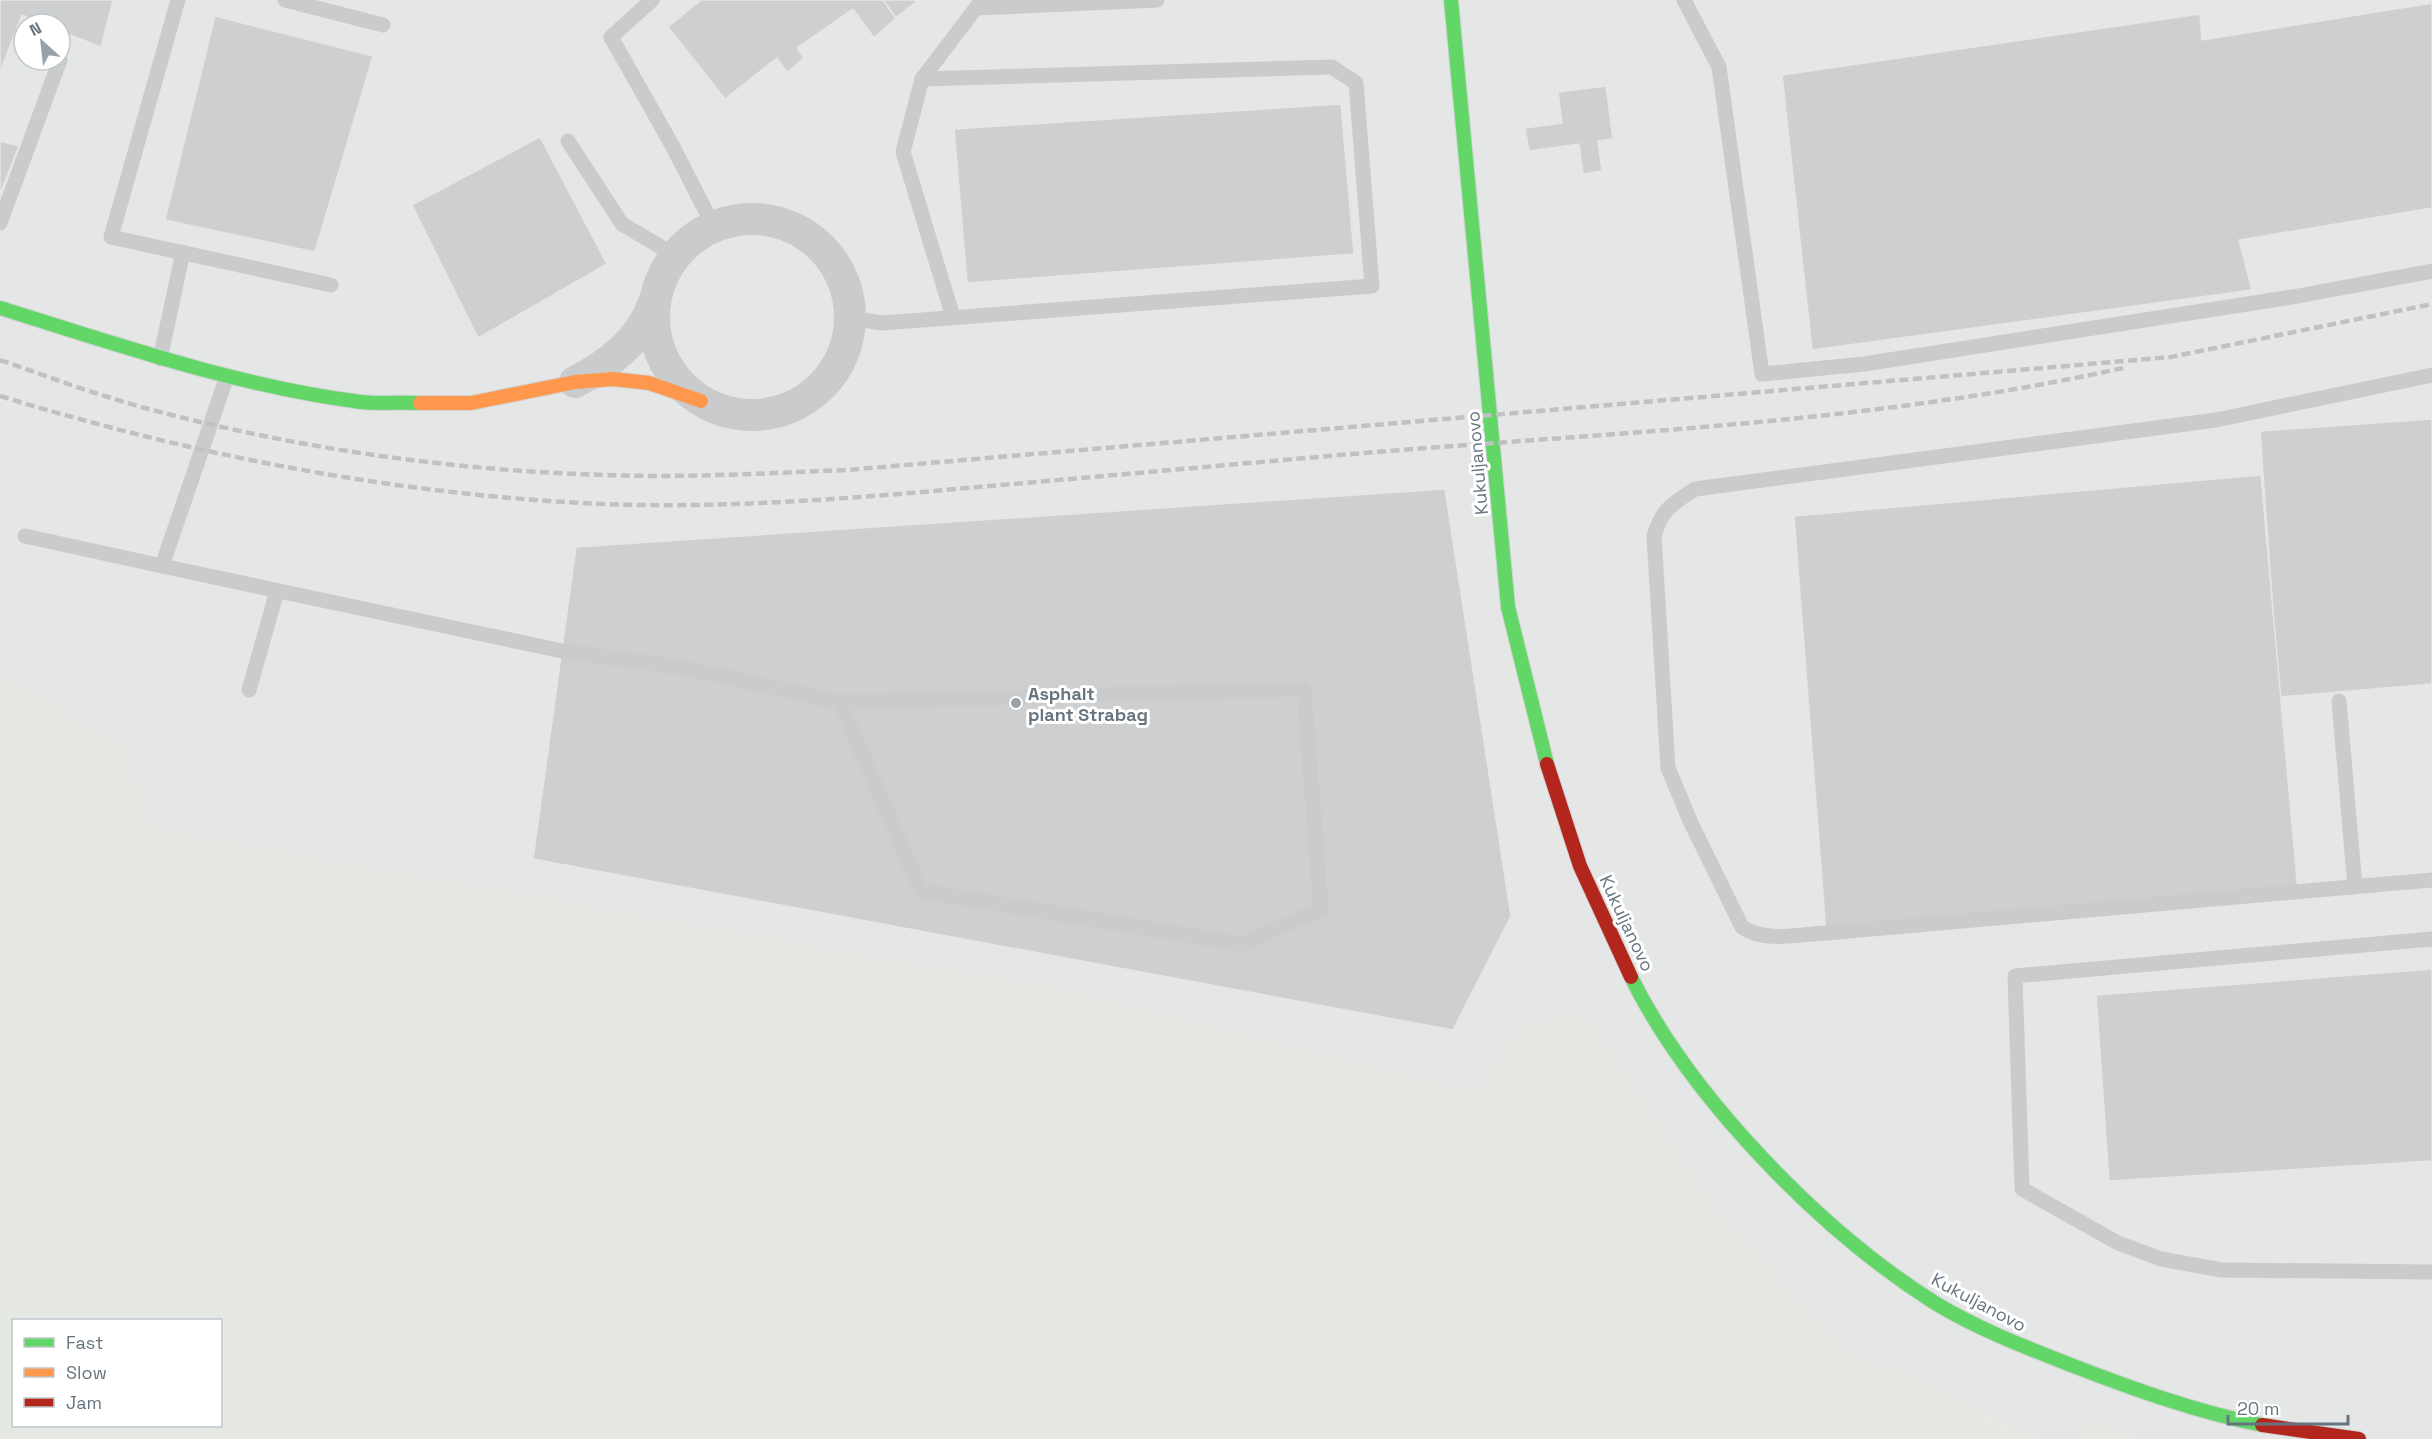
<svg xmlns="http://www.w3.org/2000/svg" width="2432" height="1439" font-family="'Space Grotesk',sans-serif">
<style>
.built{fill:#e5e6e6;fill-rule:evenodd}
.green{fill:#e5e8e3;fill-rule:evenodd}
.building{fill:#cecfd0;stroke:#e6e6e6;stroke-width:1.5}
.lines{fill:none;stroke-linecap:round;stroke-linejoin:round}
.fast-casing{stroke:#d2d3d4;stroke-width:16}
.slow-casing{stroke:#d2d3d4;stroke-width:16}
.jam-casing{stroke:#d2d3d4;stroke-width:16}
.lane{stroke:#c9cbcc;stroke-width:15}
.street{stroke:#c9cbcc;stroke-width:32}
.fast{stroke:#63d668;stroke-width:14}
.slow{stroke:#ff974d;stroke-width:14}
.jam{stroke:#b3261e;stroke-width:14}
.rail{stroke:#c0c1c2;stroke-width:4.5;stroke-dasharray:9 4.5;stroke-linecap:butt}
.poi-dot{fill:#98a2a8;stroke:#fff;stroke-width:2}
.labels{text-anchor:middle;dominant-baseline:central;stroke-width:6;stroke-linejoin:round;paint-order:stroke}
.street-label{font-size:18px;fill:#65747e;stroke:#fff}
.poi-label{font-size:18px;font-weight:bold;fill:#65747e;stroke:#fff;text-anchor:start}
</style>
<rect width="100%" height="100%" fill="#f6f6f6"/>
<path class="built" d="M0,0H2432V1439H2036L1686,1271L0,888ZM24,24H60V60H24Z"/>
<g class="green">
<path d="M0,671L128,752L149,828L1046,987L1479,1094L1519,1026L1583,1012L1721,1217L1841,1345L2036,1439H0ZM14,1320H220V1426H14Z"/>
<polygon points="2082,1418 2141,1439 2084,1439"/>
</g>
<g class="building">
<polygon points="0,0 113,0 101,47 60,31 60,24 43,24 22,15 0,72"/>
<polygon points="701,0 883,0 896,18 874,38 853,9 797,48 804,58 787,72 777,58 725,99 668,27"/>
<polygon points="883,0 918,0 896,18"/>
<polygon points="2432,3 2432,208 2239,240 2252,290 1812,350 1782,75 2200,14 2202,40"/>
<polygon points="215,16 373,56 315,252 165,220"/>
<polygon points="1606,86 1613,139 1598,141 1602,171 1583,174 1579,144 1529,151 1525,128 1562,123 1558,92"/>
<polygon points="1341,104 1354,254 967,283 954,129"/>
<polygon points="540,137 607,264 478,338 412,205"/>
<polygon points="0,141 19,146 0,194"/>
<polygon points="2432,419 2432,684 2279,697 2260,431"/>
<polygon points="2261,475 2298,892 1826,933 1794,516"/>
<polygon points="1445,489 1511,916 1453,1030 533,859 576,547"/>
<polygon points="2432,969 2432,1161 2109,1181 2096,995"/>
</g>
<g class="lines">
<g class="fast-casing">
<g id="fast">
<polyline points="1451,0 1508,607 1547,764"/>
<path d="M0,308C119,345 237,386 361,402C380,404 400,402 420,403"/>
<path d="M1631,977C1691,1098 1821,1231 1935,1303C1978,1329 2025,1347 2071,1365C2133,1389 2197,1412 2262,1425"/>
</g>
</g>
<g class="slow-casing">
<polyline id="slow" points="420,403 471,403 575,382 613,379 649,383 701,401"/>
</g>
<g class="jam-casing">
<g id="jam">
<polyline points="1547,764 1580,866 1631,977"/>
<polyline points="2262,1425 2359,1439"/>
</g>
</g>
<g class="lane">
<polyline points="178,0 111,237 331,285"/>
<polyline points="285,0 383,25"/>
<polyline points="652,0 611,37 673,147 714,227"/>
<polyline points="1684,0 1719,67 1762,374 1864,364 2298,296 2432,271"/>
<polyline points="976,8 1157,0"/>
<polyline points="568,141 622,224 676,256"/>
<polyline points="0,223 60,60"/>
<polyline points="953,317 903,152 922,79 982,0"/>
<polyline points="850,318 882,323 1372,286 1356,83 1332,67 922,79"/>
<polyline points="160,359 183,252"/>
<path d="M2432,375L2216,420L1695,489C1672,504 1662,509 1654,536L1668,768L1691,823L1742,927C1765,943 1799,934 1826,933L2432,880"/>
<polyline points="227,376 162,566 562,651 679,667 840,702 1304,689 1321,909 1242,944 921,891 840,702"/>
<polyline points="25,536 162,566"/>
<polyline points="249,690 277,591"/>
<polyline points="2339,701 2355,887"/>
<polyline points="2432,939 2015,976 2022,1189 2118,1243 2161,1259 2222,1270 2432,1272"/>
</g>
<g class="street">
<circle cx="752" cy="317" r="98"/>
<path d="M575,382C609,364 641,341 654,302"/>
</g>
<use href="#fast" class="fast"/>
<use href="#slow" class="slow"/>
<use href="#jam" class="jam"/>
<g class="rail">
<path d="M0,360C54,379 108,399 164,413C307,450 459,471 607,475C687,478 767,473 847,470L2171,357L2432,304"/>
<path d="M0,396C189,454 383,492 581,503C713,510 846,499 978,487C1107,476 1235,464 1364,453C1618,432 1874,423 2123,368"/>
</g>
</g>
<circle class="poi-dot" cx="1016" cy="703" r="6"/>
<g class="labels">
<g class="street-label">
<text transform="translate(1477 463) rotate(-95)">Kukuljanovo</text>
<text transform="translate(1627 923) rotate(65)">Kukuljanovo</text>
<text transform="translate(1979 1302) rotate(28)">Kukuljanovo</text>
</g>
<g class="poi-label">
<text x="1028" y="693">Asphalt<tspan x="1028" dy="21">plant Strabag</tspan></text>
</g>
</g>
<rect x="12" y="1319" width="210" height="108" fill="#ffffff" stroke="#c1c7cb" stroke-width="1.5"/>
<rect x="24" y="1338" width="30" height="9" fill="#63d668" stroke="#c1c7cb" stroke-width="1.5"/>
<text x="66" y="1349" font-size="18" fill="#65747e">Fast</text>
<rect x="24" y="1368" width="30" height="9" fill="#ff974d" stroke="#c1c7cb" stroke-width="1.5"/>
<text x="66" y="1379" font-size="18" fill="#65747e">Slow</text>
<rect x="24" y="1398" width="30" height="9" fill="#b3261e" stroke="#c1c7cb" stroke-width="1.5"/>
<text x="66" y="1409" font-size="18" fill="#65747e">Jam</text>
<g transform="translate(42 42) rotate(333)"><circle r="28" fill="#ffffff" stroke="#c1c7cb" stroke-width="1.5"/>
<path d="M0-4.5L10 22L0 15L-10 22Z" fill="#98a2a8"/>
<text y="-9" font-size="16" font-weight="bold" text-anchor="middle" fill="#65747e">N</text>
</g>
<path d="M2228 1415v9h120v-9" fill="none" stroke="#65747e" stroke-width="3"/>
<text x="2237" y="1415" font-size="18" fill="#65747e" stroke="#ffffff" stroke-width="4.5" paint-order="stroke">20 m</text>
</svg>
